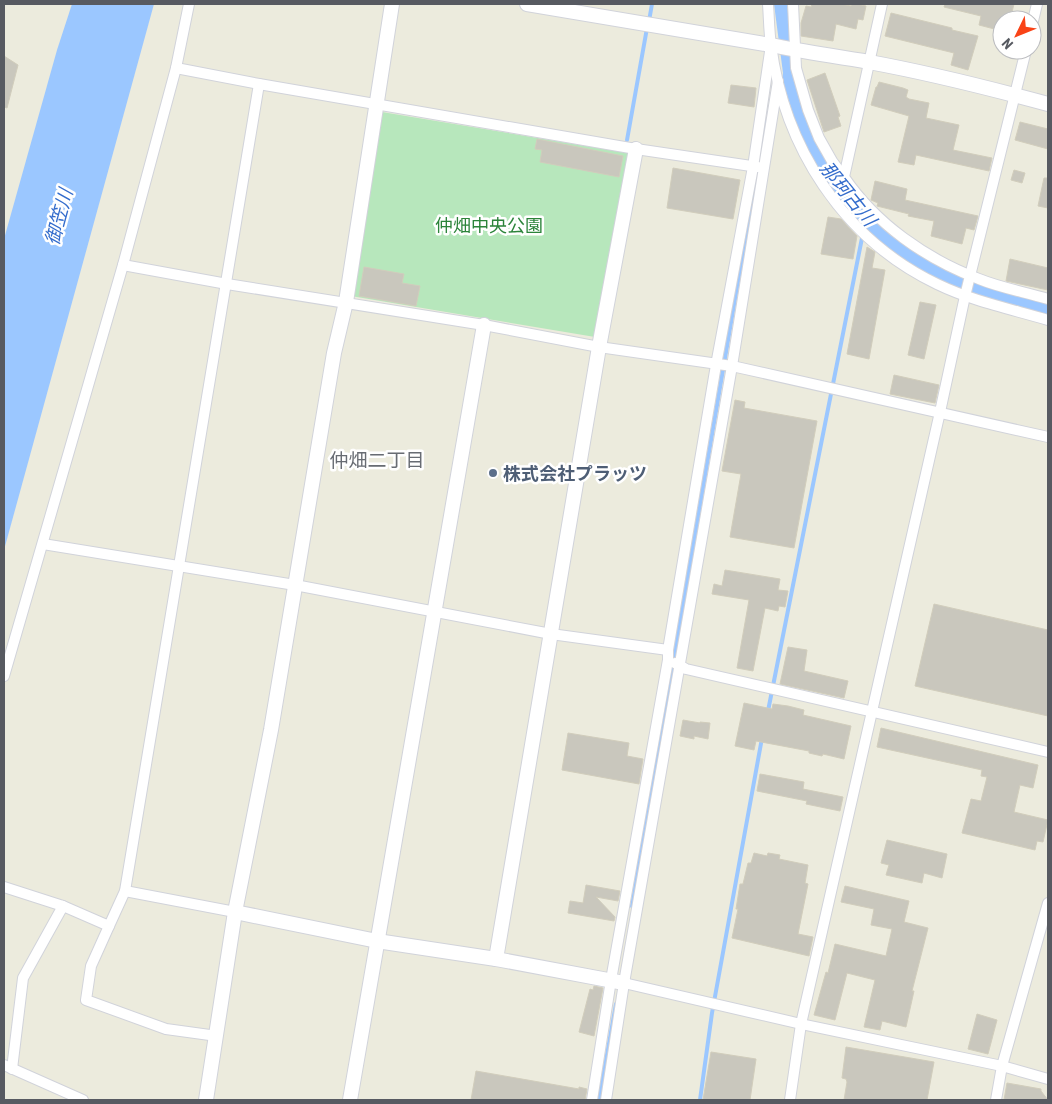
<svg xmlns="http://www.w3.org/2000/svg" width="1052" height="1104" font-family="'Roboto Condensed','Noto Sans JP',sans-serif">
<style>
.green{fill:#b7e7bc}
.water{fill:#9bc7ff}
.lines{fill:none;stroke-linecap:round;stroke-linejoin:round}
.stream{stroke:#9bc7ff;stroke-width:4}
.building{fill:#c9c7bd;stroke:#d1cdbc}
.minor-casing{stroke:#d1d3da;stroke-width:12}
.tertiary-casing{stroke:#d1d3da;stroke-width:16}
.minor{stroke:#fff;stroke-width:10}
.tertiary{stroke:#fff;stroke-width:14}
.service-dot{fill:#5c6f8a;stroke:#fff;stroke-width:2}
.labels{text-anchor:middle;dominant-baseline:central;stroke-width:5;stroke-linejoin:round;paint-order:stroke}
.park-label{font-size:18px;fill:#2c843a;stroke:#fff}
.service-label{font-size:18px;font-weight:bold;fill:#4e5e75;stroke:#fff;text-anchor:start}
.water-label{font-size:19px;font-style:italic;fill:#336ccc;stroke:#fff}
.neighbourhood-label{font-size:19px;fill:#686c73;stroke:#fff}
</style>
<rect width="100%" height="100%" fill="#ecebdd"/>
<polygon class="green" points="382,112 628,153 595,337 351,296"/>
<g class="water">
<polygon points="72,4 154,4 4,550 4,239 57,50"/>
<polygon points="774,4 787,4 794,71 846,187 932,261 1048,302 1048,317 975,296 925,275 875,238 835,196 803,146 782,79 783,73"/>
</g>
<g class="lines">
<g class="stream">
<polyline points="649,21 652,4"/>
<polyline points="627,140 647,28"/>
<polyline points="759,161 767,119"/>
<polyline points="768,711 863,233"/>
<polyline points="632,906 755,181"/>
<polyline points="599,1100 616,1004"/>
<polyline points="700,1100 712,1013 762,738"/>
</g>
</g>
<g class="building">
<polygon points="812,4 841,4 851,6 852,4 857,4 866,6 863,20 858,19 856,29 836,24 833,41 801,36 801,23 806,6 811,7"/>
<polygon points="945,4 1014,4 1010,20 1002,20 1002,31 979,25 981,16 944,7"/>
<polygon points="891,13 952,28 952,30 978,36 968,70 951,65 954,53 885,36"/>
<polygon points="4,56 18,65 7,108 4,107"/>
<polygon points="825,73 840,116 838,117 841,126 824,132 807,80"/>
<polygon points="879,82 903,88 908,90 906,97 909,99 929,103 926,118 959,125 953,150 992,158 989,171 916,155 914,165 898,162 909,116 871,105 876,87 877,87"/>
<polygon points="731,85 756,88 754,107 728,103"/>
<polygon points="1020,122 1048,129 1048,149 1015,140"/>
<polygon points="537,139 623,156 619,177 540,162 542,150 535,149"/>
<polygon points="673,168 740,180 733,219 667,208"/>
<polygon points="1014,170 1025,173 1022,183 1011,180"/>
<polygon points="1044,178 1048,178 1048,208 1038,206"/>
<polygon points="875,181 907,189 905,200 978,216 974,230 966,228 962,244 931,236 934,221 908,216 909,214 877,206 878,203 871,200"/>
<polygon points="828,217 841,219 857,236 853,259 821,254"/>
<polygon points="867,247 875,252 872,268 885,270 869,359 847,354"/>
<polygon points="1010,259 1048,268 1048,290 1006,281"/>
<polygon points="364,267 404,274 402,283 420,286 416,306 359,296"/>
<polygon points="920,302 936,305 924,359 908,355"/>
<polygon points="894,375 939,385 935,403 890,394"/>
<polygon points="735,400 745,402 744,408 817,421 794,548 730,537 741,474 722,471"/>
<polygon points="725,570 780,579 778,590 788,591 785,607 779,606 778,611 765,608 753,671 737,668 749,600 712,594 714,584 722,586"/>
<polygon points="934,604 1048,630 1048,716 915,686"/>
<polygon points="788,647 807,650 804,671 848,681 844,698 780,684"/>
<polygon points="744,703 772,709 773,704 788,706 804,710 803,715 851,726 844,759 823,754 822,756 809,753 809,751 756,741 754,750 735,746"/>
<polygon points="683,720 700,723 700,722 710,723 708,739 694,736 694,739 680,736"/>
<polygon points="881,728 1038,765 1033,788 1020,785 1014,812 1048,820 1043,842 1037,841 1035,850 962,833 971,799 981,801 987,777 981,776 982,770 877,747"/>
<polygon points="568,733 629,743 627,756 643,759 639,784 562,770"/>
<polygon points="760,774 804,782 803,789 843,797 840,811 806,804 807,801 757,791"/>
<polygon points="887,840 947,854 942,878 924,873 922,883 886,875 889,865 881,863"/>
<polygon points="754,853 767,856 768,853 780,855 779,859 808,865 805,883 808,884 798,934 813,937 809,956 732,938 738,909 736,909 740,884 743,884 748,863 751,863"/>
<polygon points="586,885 620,891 618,901 596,897 615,917 614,921 568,913 570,901 583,903"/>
<polygon points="845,886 909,901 904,922 928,928 912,991 914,991 906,1027 882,1021 880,1030 864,1027 875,980 847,973 835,1020 814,1015 826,972 828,973 835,944 886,956 892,929 871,925 874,909 841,902"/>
<polygon points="594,986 603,988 594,1036 579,1032 590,989 593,990"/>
<polygon points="977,1014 997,1020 988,1054 968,1049"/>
<polygon points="846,1047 934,1062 927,1100 844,1100 847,1082 846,1079 842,1078"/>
<polygon points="711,1052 756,1059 750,1100 703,1100"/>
<polygon points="476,1071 579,1089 579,1087 587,1089 585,1100 471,1100"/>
<polygon points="1007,1083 1041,1089 1041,1091 1048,1100 1004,1100"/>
</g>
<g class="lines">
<g class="minor-casing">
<g id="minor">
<path d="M768,4C769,17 769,32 771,45C784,147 843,239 937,284C972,301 1011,309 1048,320"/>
<polyline points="793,4 796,68 808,110 819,138 832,161 844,177"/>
<path d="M882,4L844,177C876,224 926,259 979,279C1001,288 1025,292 1048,299"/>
<polyline points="1032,25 1037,4"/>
<polyline points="176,68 259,84 636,149 758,167"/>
<polyline points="123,265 227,284 484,325 599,347 732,366 1048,437"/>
<polyline points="43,544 295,585 551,634 668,650"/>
<polyline points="675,663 686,669 1048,752"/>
<polyline points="4,676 123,265 176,68 189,4"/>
<polyline points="4,887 63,906"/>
<polyline points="125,891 259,84"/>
<polyline points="109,926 91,966 86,1000 166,1029 217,1036"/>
<polyline points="624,983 801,1024 1002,1066 1048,1079"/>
<polyline points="4,1065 83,1100"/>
<polyline points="12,1069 23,978 63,906 109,926 125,891 235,912"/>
<polyline points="592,1100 611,980 668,660 668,650 716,365 753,167 771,45"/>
<polyline points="606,1100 624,983 732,366 778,81"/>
<polyline points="790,1100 801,1024 940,412 965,296 1026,50"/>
<polyline points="996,1100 1002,1066 1048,903"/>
</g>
</g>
<g class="tertiary-casing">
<g id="tertiary">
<path d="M527,4L771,45C803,52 836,56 869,62C929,73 989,88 1048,104"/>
<polyline points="235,912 377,941 496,959 624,983"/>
<polyline points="496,959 599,347 636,149"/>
<polyline points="206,1100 235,912 271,730 334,353 346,302 392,4"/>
<polyline points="350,1100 484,325"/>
</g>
</g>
<use href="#minor" class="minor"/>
<use href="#tertiary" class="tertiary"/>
</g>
<circle class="service-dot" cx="493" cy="473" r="5"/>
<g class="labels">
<g class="park-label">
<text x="489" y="225">仲畑中央公園</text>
</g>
<g class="service-label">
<text x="503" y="473">株式会社プラッツ</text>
</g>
<g class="water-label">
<text transform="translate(848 194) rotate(51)">那珂古川</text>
<text transform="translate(59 217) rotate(-75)">御笠川</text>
</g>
<g class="neighbourhood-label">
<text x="377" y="460">仲畑二丁目</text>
</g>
</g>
<rect width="1052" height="1104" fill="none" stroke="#575a61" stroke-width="10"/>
<g transform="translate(1017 35) rotate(227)"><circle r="24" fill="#ffffff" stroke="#bcbdc0"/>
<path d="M0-4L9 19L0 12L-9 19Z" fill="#f94317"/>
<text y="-8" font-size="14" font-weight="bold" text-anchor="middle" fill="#575a61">N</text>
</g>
</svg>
